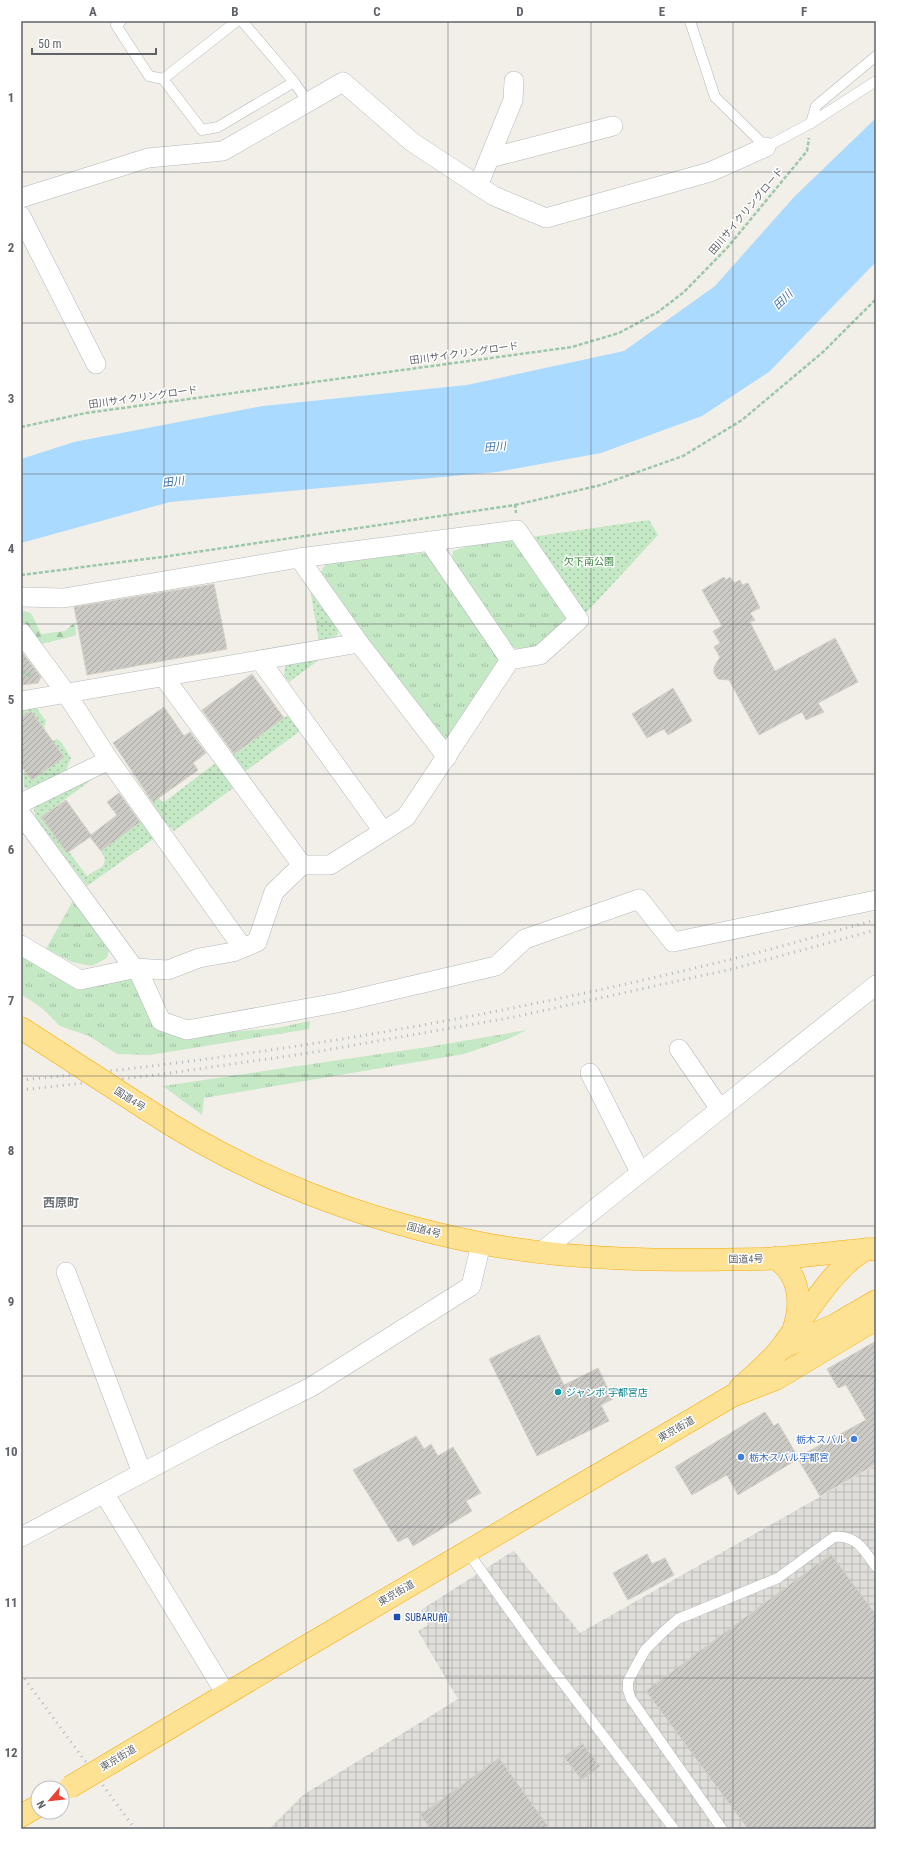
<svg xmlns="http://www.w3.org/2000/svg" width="897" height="1850" font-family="'Roboto Condensed','Noto Sans JP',sans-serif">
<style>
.industrial{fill:url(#industrial-grid)}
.grass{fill:url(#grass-tufts)}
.forest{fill:url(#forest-firs)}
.park{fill:url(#park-dots)}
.water{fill:#aadaff}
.building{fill:url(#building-hatch);stroke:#d6d1c6}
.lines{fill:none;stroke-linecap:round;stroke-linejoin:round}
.lane-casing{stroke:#b5b8bc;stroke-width:11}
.street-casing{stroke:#b5b8bc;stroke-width:20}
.highway-casing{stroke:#f9ab00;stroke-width:23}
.path{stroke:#9cc7a9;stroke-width:2.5;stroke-dasharray:4 2;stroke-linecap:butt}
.lane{stroke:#fff;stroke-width:10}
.street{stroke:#fff;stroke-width:19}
.highway{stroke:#fde293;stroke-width:22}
.rail{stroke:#b6b7b8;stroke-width:3;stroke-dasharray:1 5;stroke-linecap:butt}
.highway-bridge-casing{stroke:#f9ab00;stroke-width:23;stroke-linecap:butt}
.highway-bridge{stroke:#fde293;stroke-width:22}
.grid{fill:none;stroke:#5f6368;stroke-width:1;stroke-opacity:0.55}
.culture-dot{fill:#0f9aa8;stroke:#fff;stroke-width:1.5}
.shop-dot{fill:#3f7fe0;stroke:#fff;stroke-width:1.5}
.transit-dot{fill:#1a4fb4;stroke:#fff;stroke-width:1.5}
.labels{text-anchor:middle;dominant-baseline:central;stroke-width:3;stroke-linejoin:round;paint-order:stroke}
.street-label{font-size:10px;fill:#5f6368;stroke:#fff}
.park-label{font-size:10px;fill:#348238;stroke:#fff}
.culture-label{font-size:10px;fill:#0d838f;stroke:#fff;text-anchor:start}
.shop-label{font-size:10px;fill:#366cbe;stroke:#fff;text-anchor:end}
.transit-label{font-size:10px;fill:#164399;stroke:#fff;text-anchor:start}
.water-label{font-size:11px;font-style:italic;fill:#4174aa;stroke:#fff}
.quarter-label{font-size:12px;font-weight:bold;fill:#70757a;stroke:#fff}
.neatline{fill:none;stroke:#5f6368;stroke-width:1.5}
.grid-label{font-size:13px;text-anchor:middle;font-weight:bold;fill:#5f6368}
</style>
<defs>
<pattern id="industrial-grid" width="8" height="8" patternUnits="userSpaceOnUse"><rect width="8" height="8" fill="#e0deda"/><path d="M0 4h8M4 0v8" fill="none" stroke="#b9b8b5"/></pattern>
<pattern id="grass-tufts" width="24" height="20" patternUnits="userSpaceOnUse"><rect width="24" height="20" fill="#c5e8c5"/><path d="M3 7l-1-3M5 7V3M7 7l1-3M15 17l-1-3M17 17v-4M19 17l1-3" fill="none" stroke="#a3c0a4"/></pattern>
<pattern id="forest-firs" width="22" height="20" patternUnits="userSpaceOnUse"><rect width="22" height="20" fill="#c5e8c5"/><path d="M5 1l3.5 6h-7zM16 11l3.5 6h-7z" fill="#a3c0a4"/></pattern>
<pattern id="park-dots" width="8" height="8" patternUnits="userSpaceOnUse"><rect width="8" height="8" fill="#c5e8c5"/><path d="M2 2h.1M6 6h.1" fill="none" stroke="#a3c0a4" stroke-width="1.8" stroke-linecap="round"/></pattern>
<pattern id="building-hatch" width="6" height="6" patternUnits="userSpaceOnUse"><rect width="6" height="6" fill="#cccac5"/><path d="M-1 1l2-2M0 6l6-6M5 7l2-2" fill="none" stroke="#a9a8a4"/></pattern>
</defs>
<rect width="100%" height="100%" fill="#f1efe8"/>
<polygon class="industrial" points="876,1465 876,1829 269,1829 303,1795 458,1699 418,1631 428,1625 421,1610 510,1553 514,1551 580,1633"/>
<g class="grass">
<polygon points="512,540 567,610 567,620 535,648 526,650 509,647 452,562 453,551 472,545"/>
<polygon points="424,553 434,558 500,662 450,741 440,741 320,574 327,561"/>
<polygon points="74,899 110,945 107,958 92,966 72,962 46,949"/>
<polygon points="21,951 82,986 133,975 182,1036 277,1028 310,1021 309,1029 150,1055 117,1054 89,1036 60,1026 43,1009 21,994"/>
<polygon points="527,1030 508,1039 464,1054 204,1098 202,1115 163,1086 428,1047"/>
</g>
<polygon class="forest" points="23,611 31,613 41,634 65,631 75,622 76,634 74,636 41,644 28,630 21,618"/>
<g class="park">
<polygon points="649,520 658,535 585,614 532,537"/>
<polygon points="309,583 339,627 337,636 319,641"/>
<polygon points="323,657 289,682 284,675 286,661"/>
<polygon points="35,706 46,721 44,729 31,711 21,718 21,710"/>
<polygon points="291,713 304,728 243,773 231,756"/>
<polygon points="57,739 62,743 71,758 66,770 29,789 24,787 24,770 32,780 63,757 52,741"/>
<polygon points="218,761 236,786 174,831 163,819 131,771 132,770 163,803"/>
<polygon points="102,772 41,817 67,853 69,852 87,876 103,866 105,859 101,851 144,819 159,835 87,886 36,818 34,811 35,801"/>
</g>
<polygon class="water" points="876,118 876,262 769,372 702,416 601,453 497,472 170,502 21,543 21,459 74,442 263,406 467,385 624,351 715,286 794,197"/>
<g class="building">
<polygon points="724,577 726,580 730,577 734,583 740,580 742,585 748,583 760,608 750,613 755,620 750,622 775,671 835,638 858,682 818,703 824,712 806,720 802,712 759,735 729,680 718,679 714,673 714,667 720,657 714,647 720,643 713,631 722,626 702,590"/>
<polygon points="214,584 227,649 87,675 74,607"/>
<polygon points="21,651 41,677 38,683 21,685"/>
<polygon points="252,674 284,718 234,754 202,710"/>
<polygon points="673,688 692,721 668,735 664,729 647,738 632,714"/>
<polygon points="164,707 184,736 190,732 206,753 193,763 198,770 153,802 113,743"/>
<polygon points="31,711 64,757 32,780 21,766 21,718"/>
<polygon points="119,793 140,822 101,851 90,837 67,853 41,817 66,800 91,835 117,815 107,802"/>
<polygon points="539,1335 564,1385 598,1368 613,1399 601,1405 609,1421 537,1456 489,1359"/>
<polygon points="876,1341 876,1464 820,1496 798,1459 738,1495 727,1475 692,1495 675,1467 765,1412 774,1426 778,1423 798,1457 866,1420 846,1385 838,1388 827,1369"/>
<polygon points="416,1436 424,1449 431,1444 438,1456 453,1447 481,1493 466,1501 472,1511 413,1546 408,1537 398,1542 353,1470"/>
<polygon points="647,1554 652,1564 665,1558 674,1575 628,1600 613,1573"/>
<polygon points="831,1554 876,1615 876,1829 748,1829 646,1691"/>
<polygon points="582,1743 600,1766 582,1780 564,1757"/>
<polygon points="499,1758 550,1829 431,1829 420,1815"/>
</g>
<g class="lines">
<g class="lane-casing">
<g id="lane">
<polyline points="121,21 116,25 149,76 163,79 237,21"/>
<polyline points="242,21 294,82 308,102"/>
<polyline points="690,21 715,97 766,147 811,123 876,81"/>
<polyline points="163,79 202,130 218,127 294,82"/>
<polyline points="811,123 816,106 876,56"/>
<polyline points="467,1551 535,1646 674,1829"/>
<path d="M722,1829L631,1699L628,1690V1681L645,1650L662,1633L678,1619L778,1578L834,1537C856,1534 865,1551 876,1567"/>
</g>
</g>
<g class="street-casing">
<g id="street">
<polyline points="490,158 613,126"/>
<polyline points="478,186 513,100 514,81"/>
<polyline points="21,198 148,158 223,151 343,82 412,142 494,196 546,218 710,172 766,147"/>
<polyline points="21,216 96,364"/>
<polyline points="429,541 510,660"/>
<polyline points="299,558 359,643 447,757"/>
<polyline points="21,597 64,598 299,558 517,530 579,620 540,655 510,660 406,817 330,865 302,865 274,892 257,942 233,952 199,958 168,970 134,968 21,814"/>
<polyline points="21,632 66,693 109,760 243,948"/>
<polyline points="260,660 383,831"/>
<polyline points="163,676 302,865"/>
<polyline points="21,701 359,643"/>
<polyline points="21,803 109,760"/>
<polyline points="21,945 80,980 137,968 161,1021 187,1030 342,1002 496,966 525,939 639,899 673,942 876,900"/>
<polyline points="679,1049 720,1109"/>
<polyline points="590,1073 640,1172"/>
<polyline points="541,1252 876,985"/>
<polyline points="66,1272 142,1473"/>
<polyline points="104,1493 226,1694"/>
<polyline points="21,1537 212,1436 311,1387 471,1286 481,1244"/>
</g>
</g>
<g class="highway-casing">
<g id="highway">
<polyline points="21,1028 58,1052"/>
<path d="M146,1109C250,1177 358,1219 480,1243C572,1261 668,1261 762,1259C800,1258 838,1251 876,1249"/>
<path d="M775,1258C800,1273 802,1303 794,1328"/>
<polyline points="783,1347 835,1325 876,1301"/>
<path d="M740,1388C754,1375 772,1361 783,1345C804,1318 836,1263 867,1249"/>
<polyline points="114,1761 300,1650 732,1396 776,1379 876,1319"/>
<polyline points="21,1816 38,1806"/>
</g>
</g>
<g class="path">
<polyline points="21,427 86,413 572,347 619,333 658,312 684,292 727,248 807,151 809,138"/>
<polyline points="515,505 601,485 683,456 742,420 823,352 876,299"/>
<polyline points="21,575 169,556 515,505 516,513"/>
<polyline points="21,672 32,676"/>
</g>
<use href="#lane" class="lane"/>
<use href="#street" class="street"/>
<use href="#highway" class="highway"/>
<g class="rail">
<path d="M21,1080C259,1058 496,1017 728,960C778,948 827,933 876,920"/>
<polyline points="21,1090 156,1075 309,1053 514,1017 732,969 876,930"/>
<polyline points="21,1674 135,1829"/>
</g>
<g class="highway-bridge-casing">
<g id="highway-bridge">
<polyline points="58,1052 146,1109"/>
<polyline points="70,1787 114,1761"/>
</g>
</g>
<use href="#highway-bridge" class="highway-bridge"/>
</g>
<path class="grid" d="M164,21V1829M306,21V1829M448,21V1829M591,21V1829M733,21V1829M21,172H876M21,323H876M21,474H876M21,624H876M21,774H876M21,925H876M21,1076H876M21,1226H876M21,1376H876M21,1527H876M21,1678H876"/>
<circle class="culture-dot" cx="558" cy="1392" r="4"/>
<g class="shop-dot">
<circle cx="854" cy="1439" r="4"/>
<circle cx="741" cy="1457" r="4"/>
</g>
<rect class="transit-dot" x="393" y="1613" width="8" height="8" rx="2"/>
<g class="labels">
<g class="street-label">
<text transform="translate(746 211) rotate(-50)">田川サイクリングロード</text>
<text transform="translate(464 353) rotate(-8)">田川サイクリングロード</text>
<text transform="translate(143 397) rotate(-8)">田川サイクリングロード</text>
<text transform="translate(130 1099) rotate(33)">国道4号</text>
<text transform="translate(424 1230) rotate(14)">国道4号</text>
<text transform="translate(746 1259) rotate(-1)">国道4号</text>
<text transform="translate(676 1429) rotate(-30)">東京街道</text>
<text transform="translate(396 1593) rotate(-30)">東京街道</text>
<text transform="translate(118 1758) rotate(-31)">東京街道</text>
</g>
<g class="park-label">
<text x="589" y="561">欠下南公園</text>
</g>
<g class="culture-label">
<text x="566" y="1392">ジャンボ 宇都宮店</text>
</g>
<g class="shop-label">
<text x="846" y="1439">栃木スバル</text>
<text x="749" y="1457" text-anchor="start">栃木スバル宇都宮</text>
</g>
<g class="transit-label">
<text x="405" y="1617">SUBARU前</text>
</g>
<g class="water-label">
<text transform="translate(783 300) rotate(-45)">田川</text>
<text transform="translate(495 447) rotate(-5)">田川</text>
<text transform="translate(173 482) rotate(-7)">田川</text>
</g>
<g class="quarter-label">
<text x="61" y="1203">西原町</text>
</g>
</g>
<rect width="897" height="1850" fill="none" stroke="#ffffff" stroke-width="44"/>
<g transform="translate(50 1800) rotate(242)"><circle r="19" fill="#ffffff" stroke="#bfc1c3"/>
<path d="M0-3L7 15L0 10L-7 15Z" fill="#ea4335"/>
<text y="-6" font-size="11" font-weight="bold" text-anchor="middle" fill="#5f6368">N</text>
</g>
<path d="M32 48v6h124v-6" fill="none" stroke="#5f6368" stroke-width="2"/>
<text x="38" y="48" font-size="12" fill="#5f6368" stroke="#ffffff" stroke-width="3" paint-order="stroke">50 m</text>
<rect x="22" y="22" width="853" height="1806" class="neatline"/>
<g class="grid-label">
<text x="93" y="16">A</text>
<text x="235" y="16">B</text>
<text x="377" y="16">C</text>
<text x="520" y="16">D</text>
<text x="662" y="16">E</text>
<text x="804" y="16">F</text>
<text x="11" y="102">1</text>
<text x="11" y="252">2</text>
<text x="11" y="403">3</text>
<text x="11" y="553">4</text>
<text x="11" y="704">5</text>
<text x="11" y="854">6</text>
<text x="11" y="1005">7</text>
<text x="11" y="1155">8</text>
<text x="11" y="1306">9</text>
<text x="11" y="1456">10</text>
<text x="11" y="1607">11</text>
<text x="11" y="1757">12</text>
</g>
</svg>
